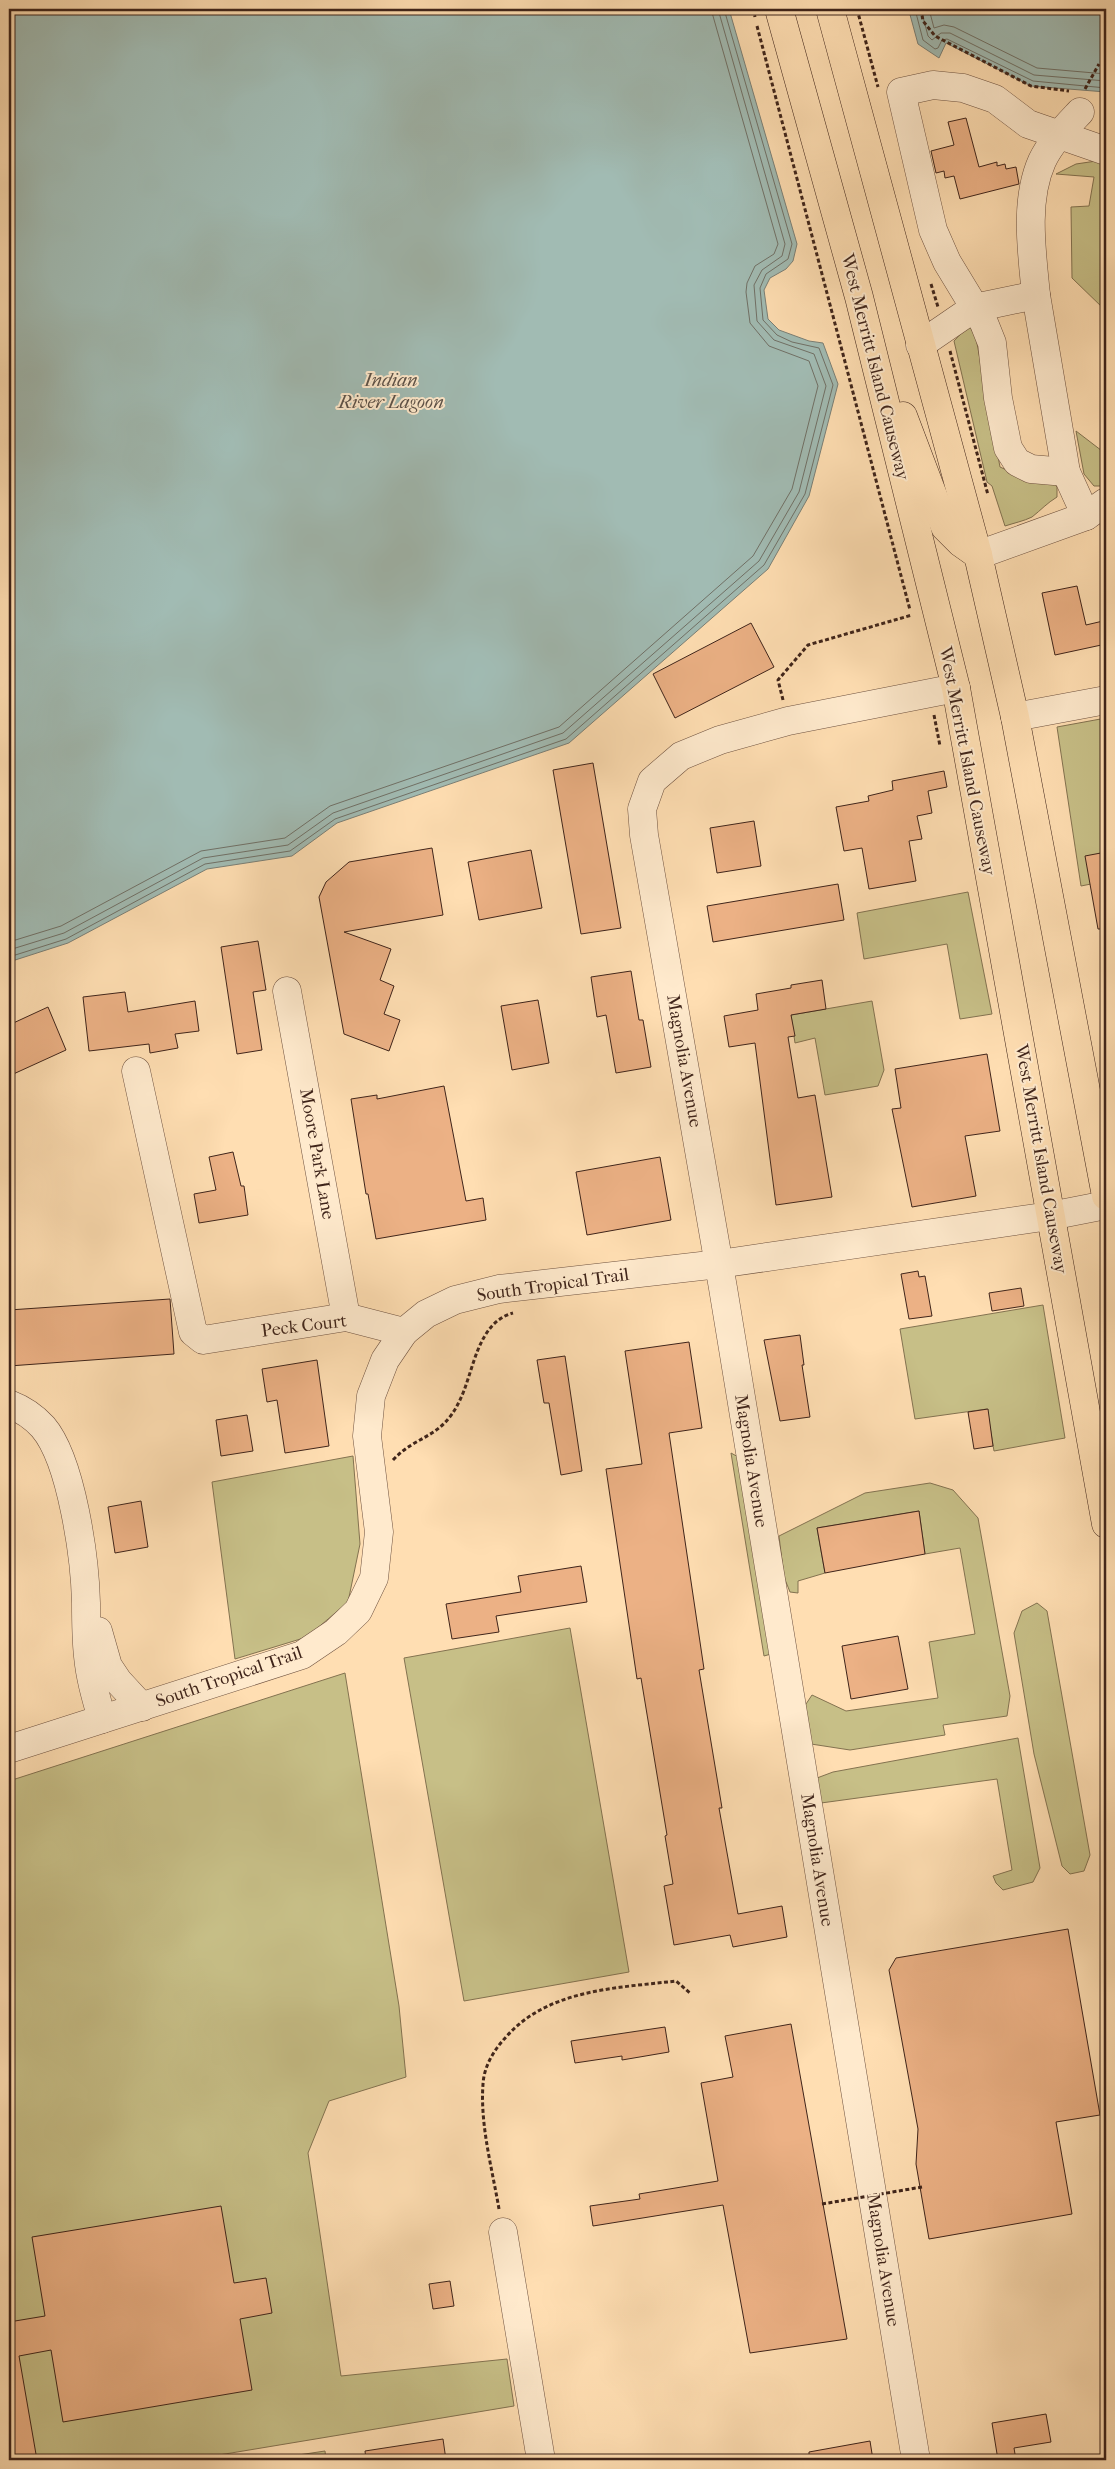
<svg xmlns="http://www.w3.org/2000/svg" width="1115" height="2469" font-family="'IM FELL French Canon',serif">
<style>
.green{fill:#c7bf87;stroke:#837250}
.water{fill:#a1bbb3;stroke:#7a7f76}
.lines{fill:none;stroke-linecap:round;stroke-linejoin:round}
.shore{stroke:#707066;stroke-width:1}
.building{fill:#ecb185;stroke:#3f241a}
.minor-casing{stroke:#6f5240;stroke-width:29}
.major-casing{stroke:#3f241a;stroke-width:29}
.path{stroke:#3f241a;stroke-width:3;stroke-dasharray:4 2.5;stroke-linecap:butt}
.minor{stroke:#ffeacd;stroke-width:28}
.major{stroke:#ffdeb2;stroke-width:28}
.path-bridge{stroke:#3f241a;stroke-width:3;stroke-dasharray:4 2.5;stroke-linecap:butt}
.labels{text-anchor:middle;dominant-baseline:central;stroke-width:4;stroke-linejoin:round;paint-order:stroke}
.street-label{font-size:18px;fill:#3f241a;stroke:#ffeacd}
.water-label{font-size:19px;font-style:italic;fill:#5c5148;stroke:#ffeacd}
</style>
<rect width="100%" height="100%" fill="#ffdeb2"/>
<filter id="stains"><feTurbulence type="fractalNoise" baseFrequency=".004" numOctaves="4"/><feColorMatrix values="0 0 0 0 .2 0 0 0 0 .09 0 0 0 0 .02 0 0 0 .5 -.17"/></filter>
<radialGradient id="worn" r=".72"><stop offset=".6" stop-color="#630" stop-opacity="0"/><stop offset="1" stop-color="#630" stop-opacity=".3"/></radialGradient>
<g class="green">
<polygon points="1103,160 1106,163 1106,342 1104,309 1072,278 1071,207 1089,206 1094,177 1056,174 1076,164"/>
<path d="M969,325L976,338L1000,467L1033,482L1054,483L1057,487V497C1047,503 1041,510 1032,517C1024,521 1014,523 1005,526L992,486L987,482L954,341Z"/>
<polygon points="1076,431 1106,454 1106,482 1102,486 1094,486 1084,474"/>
<polygon points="1106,718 1106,881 1081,886 1057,727"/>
<polygon points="968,892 992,1014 960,1019 947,944 864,959 857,913"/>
<polygon points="872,1001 884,1070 878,1086 825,1095 815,1038 795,1043 791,1015"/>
<polygon points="1043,1305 1065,1438 994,1451 987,1409 915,1419 900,1329"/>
<polygon points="731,1453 740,1458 771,1654 764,1656"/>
<polygon points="353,1456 360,1544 348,1602 307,1637 235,1659 212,1482"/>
<polygon points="930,1483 953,1490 978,1518 1010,1696 1007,1716 943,1725 945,1735 850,1750 811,1744 804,1707 812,1695 846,1711 938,1698 929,1642 975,1634 960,1548 925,1554 919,1511 817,1528 825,1573 798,1581 798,1593 790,1592 784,1577 779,1536 865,1493"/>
<polygon points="1037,1603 1047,1611 1090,1855 1084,1871 1070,1874 1062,1866 1034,1754 1014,1633 1022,1611"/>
<polygon points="570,1628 629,1972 464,2001 404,1658"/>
<polygon points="345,1673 399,2006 406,2077 329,2101 308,2153 341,2376 507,2359 514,2406 189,2460 9,2460 9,1781"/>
<polygon points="1018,1738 1040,1868 1033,1882 1003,1890 996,1883 993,1876 1012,1870 997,1779 821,1803 817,1778 833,1772"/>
<polygon points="325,2451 326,2460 265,2460"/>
</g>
<g class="water">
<polygon points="9,9 729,9 797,244 793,261 786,269 770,278 764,290 768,319 779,330 809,341 823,343 838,384 809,496 768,569 569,743 337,823 292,856 207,869 68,943 9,962"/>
<polygon points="918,9 1106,9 1106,92 1031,86 946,43 939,58 918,44 909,11"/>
</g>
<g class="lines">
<g class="shore">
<polyline points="915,9 923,40 935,49 938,48 942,40 947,39 1033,81 1106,88"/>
<polyline points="921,9 928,36 932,40 941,33 950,33 1034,75 1106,81"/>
<polyline points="929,9 934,28 944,25 954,27 1037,68 1106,74"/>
<polyline points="9,942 61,926 201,851 285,838 330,806 559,727 753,556 792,489 818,386 809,361 769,346 750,323 746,292 747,283 755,266 774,254 778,244 711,9"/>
<polyline points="9,950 64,933 203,858 288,845 333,813 563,733 759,561 799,492 826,386 814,354 774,340 757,321 754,285 762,270 782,256 785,244 718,9"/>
<polyline points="9,957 66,939 205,864 290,851 335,819 566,739 764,565 805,494 833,385 819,348 792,342 777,335 763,320 760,288 766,274 788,259 792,244 724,9"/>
</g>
</g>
<g class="building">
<polygon points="966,118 979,167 997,162 997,166 1005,164 1006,169 1016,167 1019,184 960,199 954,176 945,178 944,171 936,173 931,151 954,145 948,122"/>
<polygon points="1077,586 1086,625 1103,621 1106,644 1055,655 1042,593"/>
<polygon points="751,623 774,667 675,718 653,674"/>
<polygon points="593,763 621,928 581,934 553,770"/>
<polygon points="944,771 947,787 928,791 932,813 917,816 922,839 909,841 916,881 869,889 862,848 844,851 836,807 869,801 868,796 893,790 892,781"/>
<polygon points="754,821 761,866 717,873 710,828"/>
<polygon points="432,848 443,915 344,932 391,949 380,980 394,986 384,1014 400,1020 389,1051 344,1034 319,897 326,882 349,862"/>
<polygon points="531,850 542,908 479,920 468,862"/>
<polygon points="1106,852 1106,929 1098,929 1085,856"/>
<polygon points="838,884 844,920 713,942 707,906"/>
<polygon points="258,941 266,990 253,992 262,1050 237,1054 221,947"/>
<polygon points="631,971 639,1020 643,1020 651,1067 616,1073 606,1015 597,1017 591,977"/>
<polygon points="822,980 826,1009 791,1015 795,1036 788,1037 798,1098 815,1095 832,1197 776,1205 755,1043 729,1047 724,1016 758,1010 756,994 791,988 791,985"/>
<polygon points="125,992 128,1012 195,1001 199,1031 175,1034 178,1048 150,1053 149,1044 89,1051 83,997"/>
<polygon points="538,1000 549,1063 512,1070 501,1006"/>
<polygon points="48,1007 66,1050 9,1076 9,1025"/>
<polygon points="987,1054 1000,1131 965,1136 976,1196 912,1207 892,1109 901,1108 895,1069"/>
<polygon points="444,1086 466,1201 483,1198 486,1220 376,1239 368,1194 366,1194 351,1099 377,1095 377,1099"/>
<polygon points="233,1152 241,1186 244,1186 248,1215 199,1223 194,1194 216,1190 209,1157"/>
<polygon points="660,1157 671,1220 587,1235 576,1172"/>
<polygon points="918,1271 919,1277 925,1276 932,1316 909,1319 901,1274"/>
<polygon points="1021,1288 1024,1306 992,1311 989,1293"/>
<polygon points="170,1299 174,1354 9,1366 9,1310"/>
<polygon points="800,1335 804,1365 802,1365 810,1417 780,1421 764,1340"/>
<polygon points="689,1342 702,1428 669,1433 704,1669 699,1670 722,1808 719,1808 738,1914 782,1906 787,1937 733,1947 730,1935 674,1945 664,1886 673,1884 665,1836 667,1835 641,1678 637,1679 606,1469 642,1464 625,1351"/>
<polygon points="565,1356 582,1471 561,1475 549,1403 544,1403 537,1360"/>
<polygon points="317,1360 329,1446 285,1453 277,1400 267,1402 262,1369"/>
<polygon points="988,1409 993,1446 974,1449 968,1412"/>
<polygon points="247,1415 253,1451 221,1456 216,1420"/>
<polygon points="141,1501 148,1547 115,1553 108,1507"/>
<polygon points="919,1511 925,1554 825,1573 817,1528"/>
<polygon points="581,1566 587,1602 496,1616 499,1632 452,1639 446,1604 521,1592 518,1576"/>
<polygon points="898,1636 908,1689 851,1699 842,1646"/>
<polygon points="1068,1929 1100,2115 1056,2122 1072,2214 929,2239 916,2164 918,2129 889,1970 896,1958"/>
<polygon points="791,2024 847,2339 750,2353 723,2205 593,2226 590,2206 640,2199 639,2194 718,2181 701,2083 733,2077 725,2036"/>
<polygon points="665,2027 669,2052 622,2060 622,2056 575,2063 571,2041"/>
<polygon points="221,2206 234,2283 266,2278 272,2313 240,2319 252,2390 63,2422 51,2350 19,2356 37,2460 12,2460 9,2441 9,2322 45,2316 32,2237"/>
<polygon points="450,2281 454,2306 433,2309 429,2284"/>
<polygon points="1046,2414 1051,2442 1014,2448 1016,2460 998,2460 992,2423"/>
<polygon points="443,2439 446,2460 366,2460 365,2451"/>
<polygon points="870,2441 873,2460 809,2460 809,2452"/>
</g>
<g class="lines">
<g class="minor-casing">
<g id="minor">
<path d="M1036,295C1032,253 1024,201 1042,161C1051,142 1066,127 1080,112"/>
<polyline points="920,345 974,308 1036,295 1066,472 1086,516"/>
<polyline points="1066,472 1031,469 1017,462 1008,448 998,398 992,343 984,323 947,262 933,230 901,92 933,85 963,88 995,99 1028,124 1106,151"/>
<polyline points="978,555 1086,516 1106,502"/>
<polyline points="1015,717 1106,700"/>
<polyline points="287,991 346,1317"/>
<polyline points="136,1071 193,1332 203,1340 346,1317 404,1332"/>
<path d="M9,1404C22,1409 34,1417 43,1427C72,1461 85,1559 86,1603C86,1621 86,1638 88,1656C90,1678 96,1698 102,1719"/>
<polyline points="98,1631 108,1666 118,1681 142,1707"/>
<polyline points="9,1749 302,1655 336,1632 358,1611 374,1578 379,1532 367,1436 371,1396 385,1360 404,1332 426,1314 455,1300 499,1289 719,1264 1050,1216 1106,1205"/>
<polyline points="503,2232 541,2460"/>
<polyline points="916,2460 723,1288 644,835 642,809 652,781 681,756 720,740 788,721 956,688"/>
</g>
</g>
<g class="major-casing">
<g id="major">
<polyline points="779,9 859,297 956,688 1106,1524"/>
<polyline points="830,9 978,555 1015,717 1106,1196"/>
<polyline points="903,416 945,527 961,543 978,555"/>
</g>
</g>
<g class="path">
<polyline points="753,9 755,17"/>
<polyline points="857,9 878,87"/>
<polyline points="921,9 923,21 935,36 1031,86 1069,91"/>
<polyline points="757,26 910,610"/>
<polyline points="1085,89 1099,64"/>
<polyline points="931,284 938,307"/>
<polyline points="950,351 988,495"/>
<polyline points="783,700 778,680 808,645 912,615"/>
<polyline points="934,715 940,746"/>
<path d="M393,1460C416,1435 441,1439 459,1402C474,1373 476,1323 513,1313"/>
<path d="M499,2209C492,2168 480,2125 483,2084C484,2066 494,2050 506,2037C548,1989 617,1988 676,1981L690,1993"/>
</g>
<use href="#minor" class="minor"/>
<use href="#major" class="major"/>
<polyline class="path-bridge" points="822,2204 922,2187"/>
</g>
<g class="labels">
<g class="street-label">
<text transform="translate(875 367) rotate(76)">West Merritt Island Causeway</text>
<text transform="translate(967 761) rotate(79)">West Merritt Island Causeway</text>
<text transform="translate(684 1061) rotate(80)">Magnolia Avenue</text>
<text transform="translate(317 1154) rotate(80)">Moore Park Lane</text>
<text transform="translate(1041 1159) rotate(80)">West Merritt Island Causeway</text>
<text transform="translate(553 1285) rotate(-8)">South Tropical Trail</text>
<text transform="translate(304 1326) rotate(-7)">Peck Court</text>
<text transform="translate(751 1461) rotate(81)">Magnolia Avenue</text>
<text transform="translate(229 1677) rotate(-19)">South Tropical Trail</text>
<text transform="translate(817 1860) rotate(81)">Magnolia Avenue</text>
<text transform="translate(883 2260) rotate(81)">Magnolia Avenue</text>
</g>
<g class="water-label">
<text x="391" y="380">Indian<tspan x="391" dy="22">River Lagoon</tspan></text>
</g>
</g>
<rect width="1115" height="2469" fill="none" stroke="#ffdeb2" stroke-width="30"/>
<rect x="10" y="10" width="1095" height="2449" fill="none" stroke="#3f241a" stroke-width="2.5"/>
<rect x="15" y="15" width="1085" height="2439" fill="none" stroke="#3f241a"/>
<rect width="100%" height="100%" filter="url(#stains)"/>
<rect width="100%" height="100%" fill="url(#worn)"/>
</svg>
